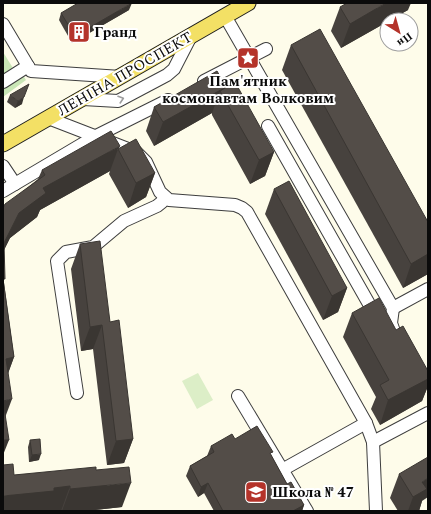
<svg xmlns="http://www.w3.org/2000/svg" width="431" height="514" font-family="Spectral,serif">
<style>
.green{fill:#c9e6b6}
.pitch{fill:#dceec7}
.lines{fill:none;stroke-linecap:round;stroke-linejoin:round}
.minor-casing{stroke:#3e3e3e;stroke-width:14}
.major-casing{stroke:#1c1c1c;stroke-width:17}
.minor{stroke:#fff;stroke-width:12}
.major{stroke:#f3e065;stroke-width:15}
.wall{fill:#47423e}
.shaded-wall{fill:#3a3632}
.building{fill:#534d48;stroke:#3a3632}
.oneway{stroke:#9d9d9d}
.labels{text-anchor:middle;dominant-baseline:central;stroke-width:4;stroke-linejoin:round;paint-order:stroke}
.poi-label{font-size:15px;font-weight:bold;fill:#0b0b0b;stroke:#fff;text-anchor:start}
.street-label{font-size:15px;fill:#0b0b0b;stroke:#fff}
</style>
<rect width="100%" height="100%" fill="#fefcea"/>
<g class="green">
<polygon points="3,52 16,73 3,81"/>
<polygon points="22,74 26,80 3,97 3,87"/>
</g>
<polygon class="pitch" points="198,373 213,400 197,409 182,381"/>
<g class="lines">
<g class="minor-casing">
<g id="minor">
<polyline points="225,16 393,308 391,323 396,337"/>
<polyline points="3,24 31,71 121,77"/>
<polyline points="204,81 266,49"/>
<polyline points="3,82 28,66"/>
<polyline points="83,99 118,101 167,75 174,69 192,34"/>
<polyline points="48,118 136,152 146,162 160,192 169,200 235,205 242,208 247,212 366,423 373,442 376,511"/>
<polyline points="268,126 377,318"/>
<polyline points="3,166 15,184"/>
<polyline points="3,191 96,136 168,100"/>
<polyline points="393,308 428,289"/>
<polyline points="77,393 57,261 66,252 93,247 124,221 157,206 162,202 164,197"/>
<polyline points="238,396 307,511"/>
<polyline points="373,442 428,413"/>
<polyline points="282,470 366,423"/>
</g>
</g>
<g class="major-casing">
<polyline id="major" points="3,144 248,3"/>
</g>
<use href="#minor" class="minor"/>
<use href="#major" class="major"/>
</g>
<g class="wall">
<polygon points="340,7 408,10 390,20 387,20 387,22 341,48 331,31"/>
<polygon points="129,10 72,43 59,20 61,13"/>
<polygon points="291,45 428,222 428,274 403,288 282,70"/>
<polygon points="225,88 274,152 265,176 250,184 212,115 212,113 154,146 146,131 154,107"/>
<polygon points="10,95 22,104 15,108 7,102"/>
<polygon points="119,149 155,173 146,197 128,208 109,174 110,171 40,210 37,217 10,238 4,250 4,283 14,357 8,373 3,455 3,208 38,179 42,170"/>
<polygon points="274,189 347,288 338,312 323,320 265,214"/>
<polygon points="80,244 110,322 133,439 124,463 107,465 93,349 81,351 71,269"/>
<polygon points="352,313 396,330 428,371 428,386 422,401 380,425 371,409 376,397 343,337"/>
<polygon points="235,439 271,455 287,484 304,505 302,511 214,511 204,493 198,497 186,476 190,466 207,456 211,446"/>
<polygon points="30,440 39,460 29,462 28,447"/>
<polygon points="96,470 122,507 86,511 61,511 14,475"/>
<polygon points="399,474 422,501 419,511 398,511 390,498"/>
</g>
<g class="shaded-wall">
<polygon points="132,3 129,10 72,43 75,36"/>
<polygon points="386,3 411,3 408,10 390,20 387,20 387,22 341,48 350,24"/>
<polygon points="226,87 223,94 220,91 212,113 154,146 163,122"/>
<polygon points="24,97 22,104 15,108 18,101"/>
<polygon points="120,146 118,150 118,149 110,171 40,210 37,217 10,238 3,252 3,246 19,213 43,188"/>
<polygon points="274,152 265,176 250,184 259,160"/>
<polygon points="155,173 146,197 128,208 136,183"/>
<polygon points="428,254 428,274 403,288 411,264"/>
<polygon points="347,288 338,312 323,320 332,296"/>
<polygon points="102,325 93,349 81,351 90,327"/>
<polygon points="14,357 5,382 6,359"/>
<polygon points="428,379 428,386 422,401 380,425 388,400"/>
<polygon points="12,399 3,423 3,401"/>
<polygon points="133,439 124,463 107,465 116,441"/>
<polygon points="3,440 9,440 3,455"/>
<polygon points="41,454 39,460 29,462 32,455"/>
<polygon points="428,478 428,497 422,501 419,511 408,511 413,497 422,482"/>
<polygon points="131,483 122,507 86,511 62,511 70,489"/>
<polygon points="208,483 204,493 198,497 201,487"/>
<polygon points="70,486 61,511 3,511 3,496 54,488"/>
<polygon points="304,505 302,511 293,511"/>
</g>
<g class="building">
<polygon points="78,3 132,3 75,36 61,13"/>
<polygon points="347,3 386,3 350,24 340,7"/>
<polygon points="320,29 428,222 428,254 411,264 291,45"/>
<polygon points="217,71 226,87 163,122 154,107"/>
<polygon points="235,82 274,152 259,160 220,91"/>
<polygon points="29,84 24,97 18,101 10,95"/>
<polygon points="111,131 120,146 43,188 46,193 19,213 4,243 5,279 3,279 14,357 6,359 12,399 3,401 9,440 3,440 3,208 5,204 45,175 42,170"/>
<polygon points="136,139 155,173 136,183 118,149"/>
<polygon points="289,181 347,288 332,296 274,189"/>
<polygon points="100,241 110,322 119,320 133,439 116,441 102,325 90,327 80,244"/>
<polygon points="379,298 396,330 403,326 428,371 428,379 388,400 380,385 389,380 352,313"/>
<polygon points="257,426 273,452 270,453 287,484 291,482 304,505 293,511 223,511 208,483 201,487 190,466 214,452 211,446 232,434 235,439"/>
<polygon points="40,439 41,454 32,455 30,440"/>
<polygon points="428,457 428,478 422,482 427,489 413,497 399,474"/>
<polygon points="13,464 14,475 96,467 96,470 129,467 131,483 70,489 70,486 54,488 54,491 3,496 3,465"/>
</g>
<defs><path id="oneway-chevron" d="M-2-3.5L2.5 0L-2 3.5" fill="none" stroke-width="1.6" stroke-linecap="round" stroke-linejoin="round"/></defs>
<use class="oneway" href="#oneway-chevron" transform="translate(121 99) rotate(-18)"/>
<defs>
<g id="building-square" transform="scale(1.15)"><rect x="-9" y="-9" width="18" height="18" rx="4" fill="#b4332a" stroke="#fff"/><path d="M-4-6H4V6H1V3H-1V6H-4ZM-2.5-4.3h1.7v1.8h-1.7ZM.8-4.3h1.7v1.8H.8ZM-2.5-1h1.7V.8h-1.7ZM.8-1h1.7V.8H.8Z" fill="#fff"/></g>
<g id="sight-square" transform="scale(1.15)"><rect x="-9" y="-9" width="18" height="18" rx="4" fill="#b4332a" stroke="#fff"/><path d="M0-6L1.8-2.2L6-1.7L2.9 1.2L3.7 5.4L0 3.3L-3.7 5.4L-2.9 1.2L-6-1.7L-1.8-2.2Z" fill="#fff"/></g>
<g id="school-square" transform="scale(1.15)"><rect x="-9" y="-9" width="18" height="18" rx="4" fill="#b4332a" stroke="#fff"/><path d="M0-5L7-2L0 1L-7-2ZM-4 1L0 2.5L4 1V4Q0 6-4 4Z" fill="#fff"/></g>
</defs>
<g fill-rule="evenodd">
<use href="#building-square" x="79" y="32"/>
<use href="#sight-square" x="248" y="58"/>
<use href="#school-square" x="256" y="492"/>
</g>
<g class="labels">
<g class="poi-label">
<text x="94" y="32">Гранд</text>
<text x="248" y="81" text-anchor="middle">Пам'ятник<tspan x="248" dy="17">космонавтам Волковим</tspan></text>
<text x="272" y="492">Школа № 47</text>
</g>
<g class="street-label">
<text transform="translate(125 74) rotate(-30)">ЛЕНІНА ПРОСПЕКТ</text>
</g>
</g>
<rect width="431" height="514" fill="none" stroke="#0b0b0b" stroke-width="8"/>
<g transform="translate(399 32) rotate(143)"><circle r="19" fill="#ffffff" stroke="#9d9d9d"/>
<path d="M0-3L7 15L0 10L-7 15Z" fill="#b4332a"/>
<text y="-6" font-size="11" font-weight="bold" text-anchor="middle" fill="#0b0b0b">Пн</text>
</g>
</svg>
